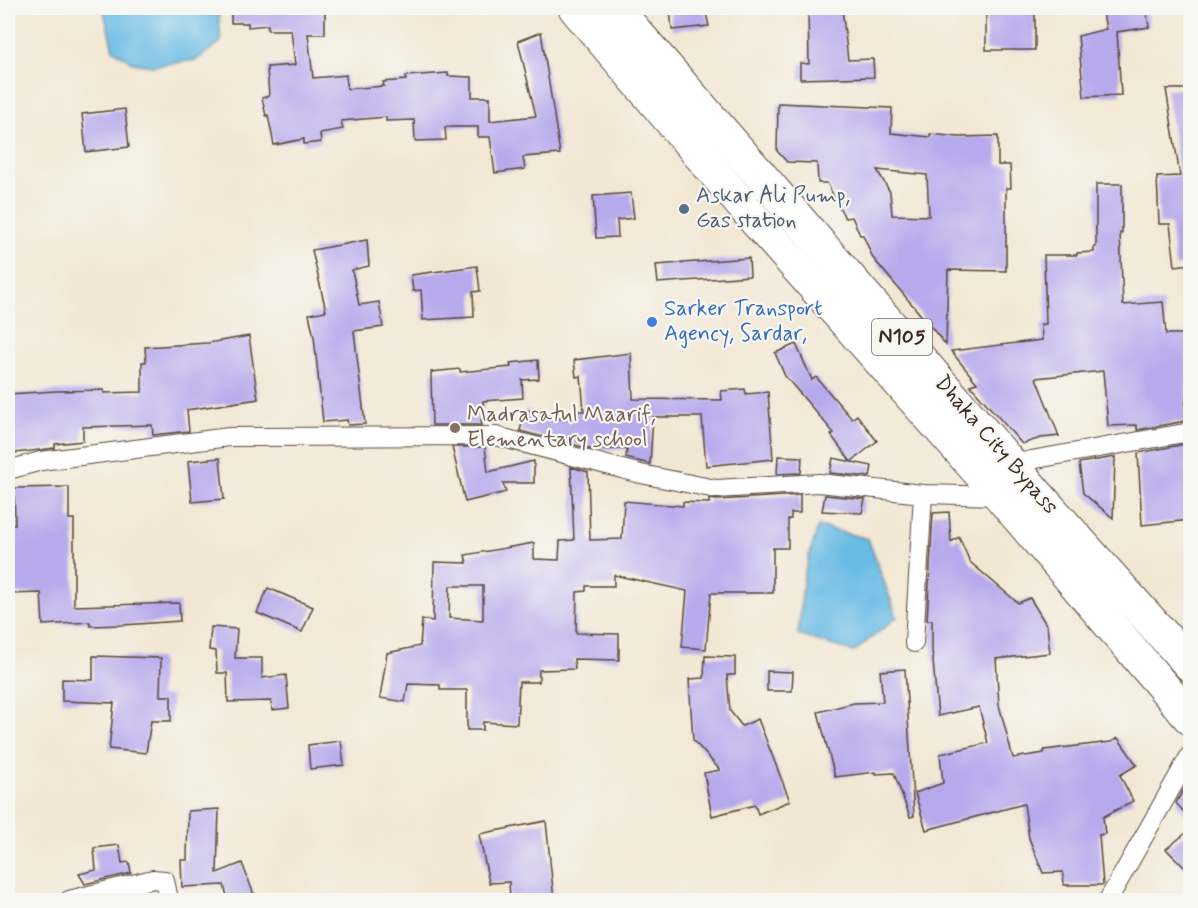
<svg xmlns="http://www.w3.org/2000/svg" width="1198" height="908" font-family="Mynerve,sans-serif">
<style>
.water{fill:#69bbe5;stroke:#527282;stroke-width:1.5}
.building{fill:#b6a9ec;fill-rule:evenodd}
.lines{fill:none;stroke-linecap:round;stroke-linejoin:round}
.street-casing{stroke:#564639;stroke-width:20}
.highway-casing{stroke:#564639;stroke-width:35}
.street{stroke:#fff;stroke-width:18}
.highway{stroke:#fff;stroke-width:33}
.service-dot{fill:#5c6f8a;stroke:#f6f6f2;stroke-width:2}
.shop-dot{fill:#3f7fe0;stroke:#f6f6f2;stroke-width:2}
.education-dot{fill:#8d6e63;stroke:#f6f6f2;stroke-width:2}
.labels{text-anchor:middle;dominant-baseline:central;stroke-width:4.5;stroke-linejoin:round;paint-order:stroke}
.shield{fill:#f6f6f2;stroke:#73675e;stroke-width:1.5}
.shield-label{font-size:21px;font-weight:bold;fill:#3b2a1e}
.service-label{font-size:22px;fill:#4e5e75;stroke:#f6f6f2;text-anchor:start}
.shop-label{font-size:22px;fill:#366cbe;stroke:#f6f6f2;text-anchor:start}
.education-label{font-size:22px;fill:#785e54;stroke:#f6f6f2;text-anchor:start}
.street-label{font-size:22px;fill:#3b2a1e;stroke:#f6f6f2}
</style>
<rect width="100%" height="100%" fill="#f6f6f2"/>
<filter id="ink" filterUnits="userSpaceOnUse"><feTurbulence type="fractalNoise" baseFrequency=".0167" numOctaves="2"/><feDisplacementMap in="SourceGraphic" scale="12" xChannelSelector="R" yChannelSelector="G"/><feConvolveMatrix kernelMatrix="1 2 1 2 8 2 1 2 1" color-interpolation-filters="sRGB"/></filter>
<filter id="wash" filterUnits="userSpaceOnUse"><feTurbulence type="fractalNoise" baseFrequency=".008" numOctaves="4" result="noise"/><feDisplacementMap in="SourceGraphic" scale="24" xChannelSelector="R" yChannelSelector="G"/><feGaussianBlur stdDeviation="1.35" result="paint"/><feColorMatrix in="noise" values="0 0 0 0 0 0 0 0 0 0 0 0 0 0 0 0 0 1.4 0 .05"/><feComposite in="paint" operator="in"/></filter>
<g filter="url(#wash)">
<rect width="100%" height="100%" fill="#f2e7d3"/>
<g class="water">
<polygon points="103,8 218,8 221,42 196,60 151,66 133,63 113,49"/>
<polygon points="818,526 868,539 897,617 854,652 798,635 804,574"/>
</g>
<g id="blocks">
<g class="building">
<polygon points="231,8 325,8 325,34 308,34 313,78 346,75 347,89 384,86 383,82 406,80 406,76 448,73 448,76 472,77 472,97 490,97 490,121 536,116 518,41 541,32 560,154 523,157 525,169 495,173 490,137 478,137 478,127 445,127 446,140 415,141 414,120 386,121 386,117 341,121 343,129 320,133 321,142 304,144 304,139 274,145 268,115 266,116 262,98 269,96 267,67 295,65 291,30 268,30 268,25 248,27 248,23 231,23"/>
<polygon points="705,8 709,26 672,30 670,10"/>
<polygon points="808,8 842,8 848,60 873,59 874,77 800,79 800,63 809,64"/>
<rect x="986" y="8" width="49" height="42"/>
<polygon points="1102,8 1146,8 1149,27 1117,32 1121,95 1084,97 1078,36 1106,29"/>
<polygon points="1166,89 1191,89 1191,184 1188,184 1191,264 1175,266 1170,224 1159,224 1157,177 1180,176"/>
<path d="M778,103L892,108L891,133L930,137V134L959,137L998,136V165H1010L1011,188H1006V271L948,270L946,345L873,258L863,235H860L852,217L845,218L827,183H818L817,163L787,162L777,151ZM877,170L927,175L929,216L892,215L890,192Z"/>
<polygon points="125,109 129,147 86,152 82,114"/>
<polygon points="1096,184 1122,184 1122,233 1120,233 1123,305 1163,302 1166,334 1189,334 1191,387 1186,387 1185,421 1137,430 1137,425 1108,426 1103,371 1036,378 1059,436 1041,438 1022,444 970,385 977,383 951,351 1042,340 1041,324 1046,324 1044,255 1077,255 1077,253 1094,252 1094,247 1096,247"/>
<polygon points="631,193 634,218 617,220 618,237 596,238 593,196"/>
<polygon points="367,240 369,266 352,270 359,305 379,302 383,327 354,331 365,424 348,425 347,420 323,422 314,337 309,314 326,311 312,250"/>
<polygon points="749,258 750,276 658,283 656,265"/>
<polygon points="477,266 480,291 473,292 474,317 423,320 421,290 413,291 411,275"/>
<polygon points="249,336 258,399 187,410 189,431 153,435 152,425 83,427 83,441 55,444 55,448 8,454 8,394 56,391 104,390 104,393 142,392 142,362 146,362 145,347 208,343"/>
<polygon points="796,344 812,380 816,377 852,419 857,415 877,441 851,462 831,435 834,433 785,376 775,353"/>
<polygon points="631,353 633,399 722,400 721,391 745,389 746,394 768,392 773,459 706,466 702,417 653,417 650,464 626,458 627,449 590,449 520,431 525,410 566,420 567,411 584,411 581,376 576,377 574,360"/>
<polygon points="538,360 539,379 522,380 523,398 483,401 484,420 481,420 482,425 432,425 431,372 460,369 460,372 511,367 510,363"/>
<polygon points="1191,443 1191,520 1142,525 1138,453"/>
<polygon points="452,447 485,447 488,472 534,461 534,483 503,483 506,492 465,502"/>
<polygon points="778,456 802,457 801,473 777,474"/>
<polygon points="1115,457 1113,518 1083,493 1079,463"/>
<polygon points="220,458 224,499 192,502 188,461"/>
<polygon points="833,458 872,466 870,477 830,473"/>
<path d="M571,467L588,472L590,540L622,539L624,501L683,506V502L709,503V499L717,500L800,495V513H791V519H788V548H773V593H711L706,649L682,647L687,591L614,575V586H586V591L577,592L576,633L619,634V660L574,659L575,669L539,670V682H519L517,724L483,722V730H467V690H440V685L408,684L405,702L380,698L387,653L420,646L422,620L433,621L434,562L467,563L465,555L534,543V559L559,560L560,541L574,540ZM450,586H483V620L449,618Z"/>
<polygon points="69,487 69,519 74,519 74,606 179,603 180,621 123,625 90,626 90,622 43,625 41,593 8,594 8,524 15,524 14,488"/>
<polygon points="825,495 865,499 862,513 822,511"/>
<polygon points="949,512 951,542 959,537 970,562 1018,603 1030,598 1047,626 1050,653 996,659 999,705 1013,758 1044,753 1044,750 1111,742 1118,738 1137,765 1120,775 1133,801 1103,817 1105,834 1099,835 1103,885 1064,885 1063,872 1043,873 1029,838 1024,804 926,830 915,793 943,783 940,754 988,743 979,707 938,716 932,650 932,620 927,620 933,513"/>
<polygon points="268,588 313,607 302,632 257,613"/>
<polygon points="211,627 237,629 235,658 262,658 262,678 286,675 289,708 272,710 271,701 228,702 227,673 217,673 216,651 209,650"/>
<polygon points="93,656 161,658 160,696 171,696 171,721 151,721 146,753 109,749 114,703 62,701 62,679 93,680"/>
<polygon points="705,656 735,657 735,675 727,675 730,711 742,726 758,719 790,801 758,814 755,805 712,816 704,773 720,770 693,740 689,679 704,678"/>
<polygon points="905,669 914,816 910,817 894,773 876,774 876,772 835,777 818,712 854,703 883,702 880,671"/>
<polygon points="767,671 793,672 792,691 767,691"/>
<polygon points="341,741 344,765 310,769 308,745"/>
<polygon points="1191,782 1191,820 1176,803 1185,787"/>
<polygon points="219,809 217,873 242,863 256,900 228,900 224,885 182,887 181,860 187,860 188,811"/>
<polygon points="546,821 554,900 510,900 509,882 489,883 479,834"/>
<polygon points="1191,829 1191,874 1166,849"/>
<polygon points="119,845 122,863 129,862 131,873 85,884 79,874 96,870 94,848"/>
</g>
</g>
</g>
<g filter="url(#ink)">
<use href="#blocks" fill-opacity="0" stroke="#564639" stroke-width="1.5"/>
<g class="lines">
<g class="street-casing">
<g id="street">
<polyline points="1014,465 1031,460 1190,432"/>
<polyline points="8,470 41,461 229,437 496,436 641,474 716,489 819,483 923,494 1000,496"/>
<polyline points="914,643 923,494"/>
<polyline points="69,900 153,879 165,880 169,900"/>
<polyline points="1108,900 1190,755"/>
</g>
</g>
<g class="highway-casing">
<g id="highway">
<polyline points="575,8 755,220 1000,496 1190,718"/>
<polyline points="615,8 1037,494 1190,665"/>
</g>
</g>
<use href="#street" class="street"/>
<use href="#highway" class="highway"/>
</g>
</g>
<circle class="service-dot" cx="684" cy="209" r="6"/>
<circle class="shop-dot" cx="652" cy="322" r="6"/>
<circle class="education-dot" cx="455" cy="428" r="6"/>
<g class="labels">
<rect class="shield" x="872" y="319" width="60" height="36" rx="4.5"/>
<g class="shield-label">
<text x="902" y="337">N105</text>
</g>
<g class="service-label">
<text x="696" y="196">Askar Ali Pump,<tspan x="696" dy="25">Gas station</tspan></text>
</g>
<g class="shop-label">
<text x="664" y="309">Sarker Transport<tspan x="664" dy="25">Agency, Sardar,</tspan></text>
</g>
<g class="education-label">
<text x="467" y="415">Madrasatul Maarif,<tspan x="467" dy="25">Elementary school</tspan></text>
</g>
<g class="street-label">
<text transform="translate(996 445) rotate(49)">Dhaka City Bypass</text>
</g>
</g>
<rect width="1198" height="908" fill="none" stroke="#f6f6f2" stroke-width="30"/>
</svg>
